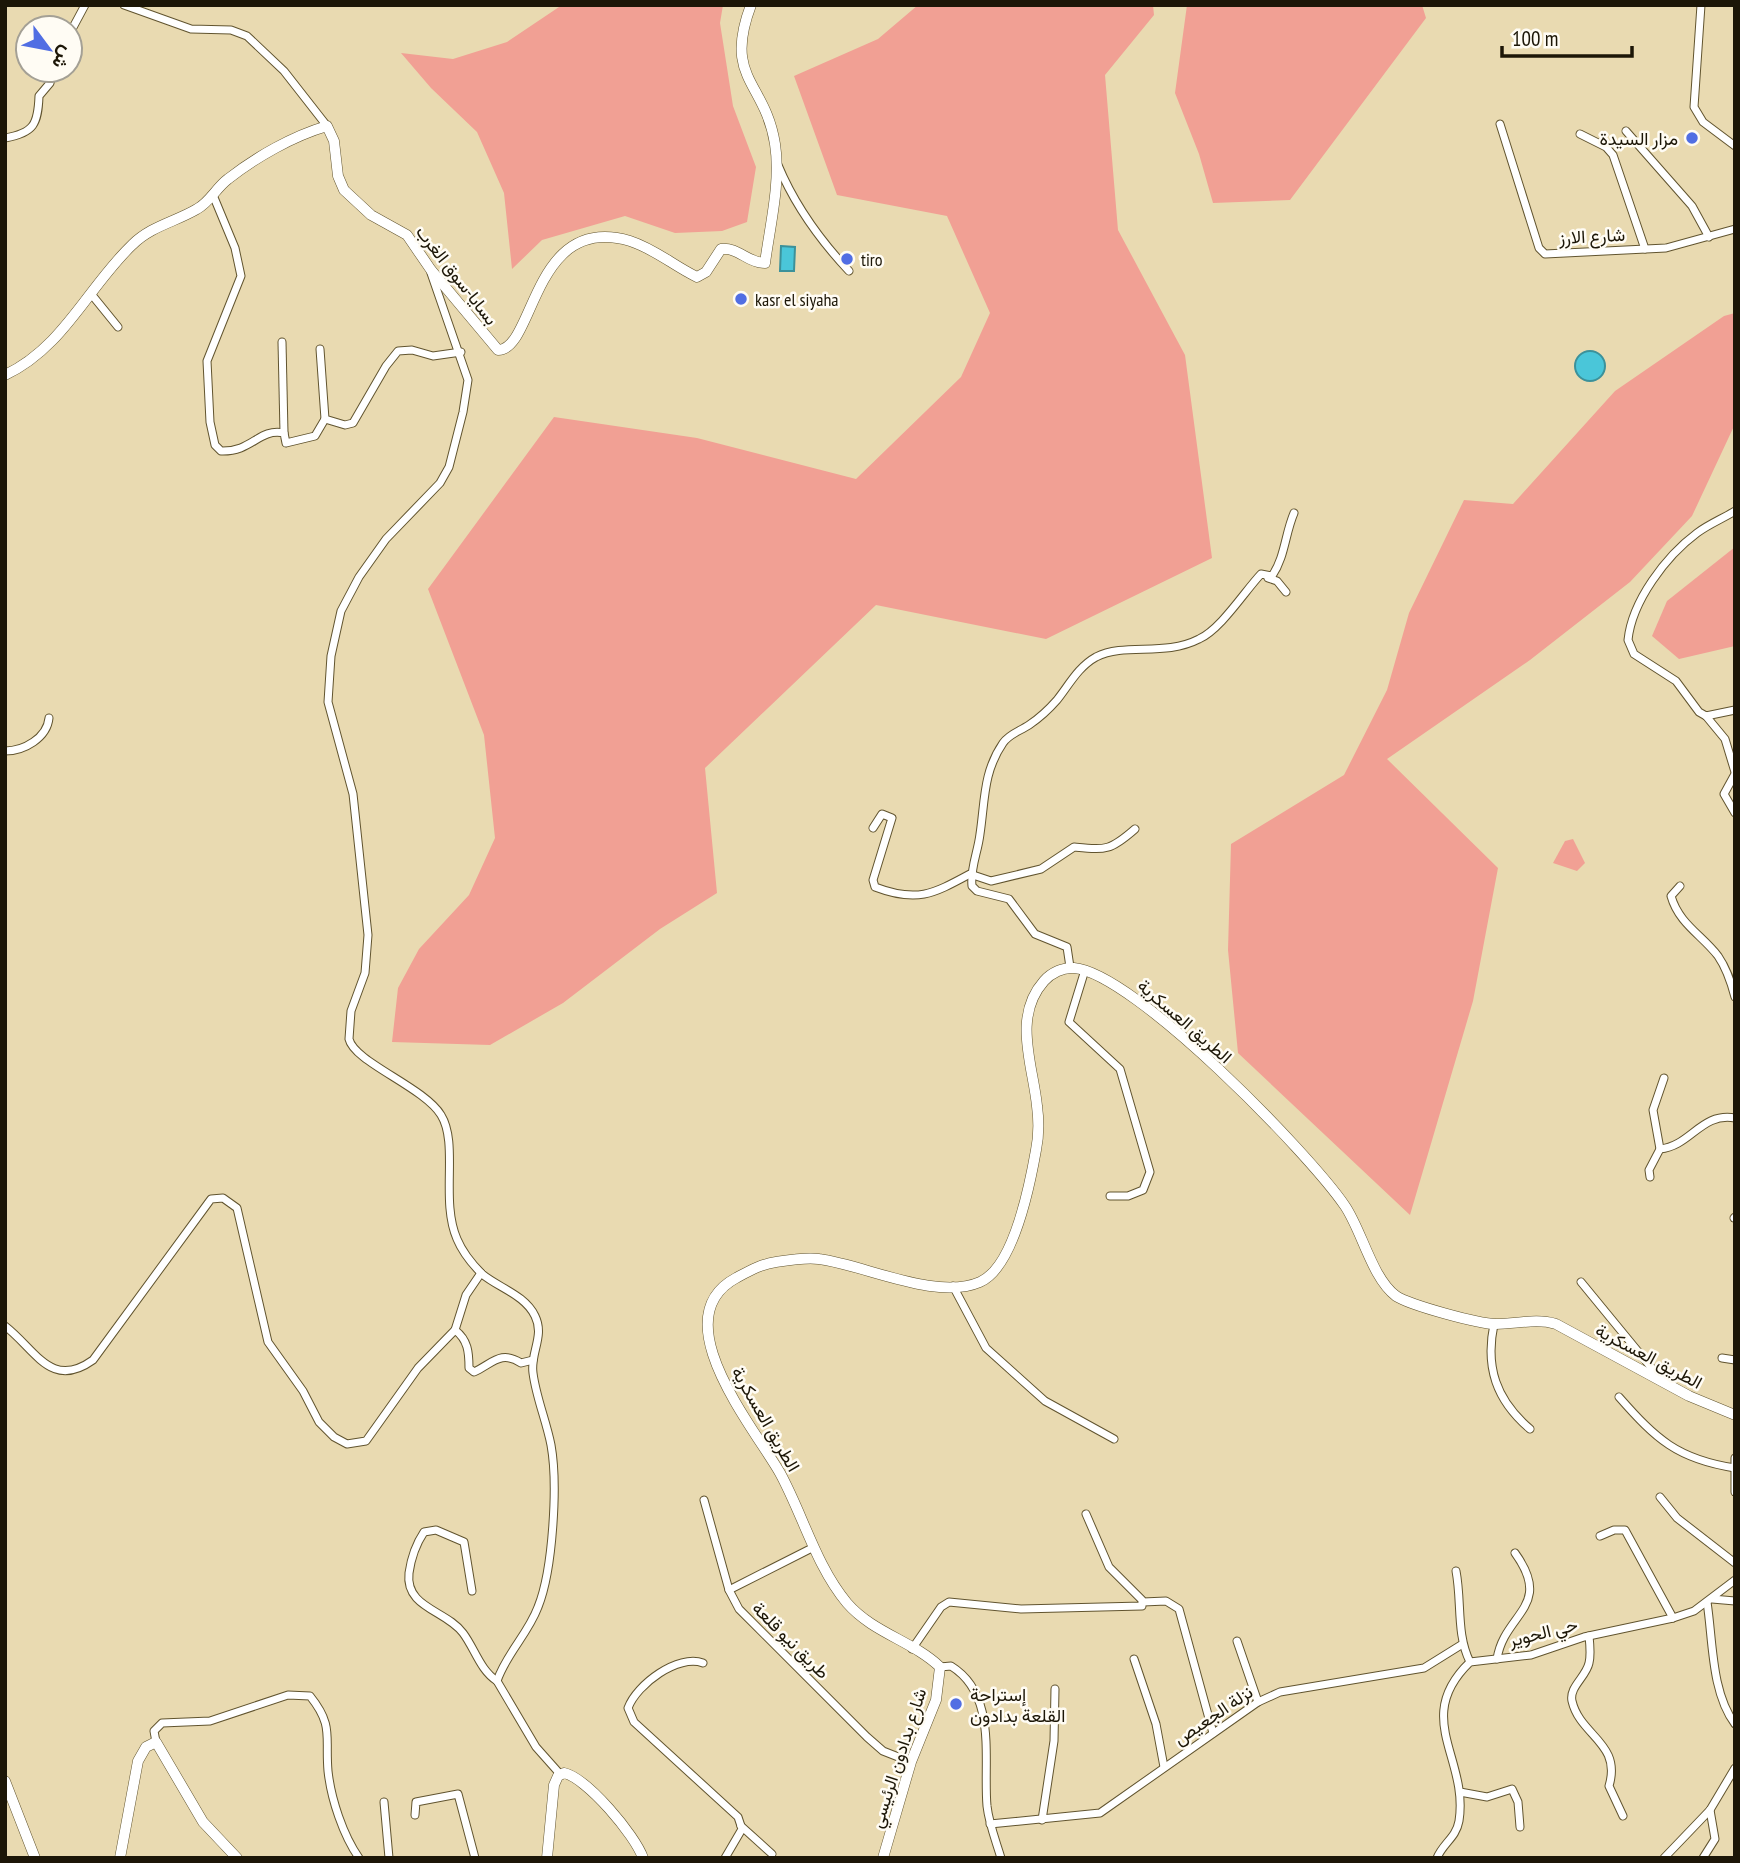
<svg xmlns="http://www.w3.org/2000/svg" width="1740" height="1863" font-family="'PT Sans Narrow',Vazirmatn,sans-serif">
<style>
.green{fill:#f1a094}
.water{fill:#4ac6d9;stroke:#3c919a;stroke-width:2}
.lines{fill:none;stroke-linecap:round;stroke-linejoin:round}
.street-casing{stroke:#61542f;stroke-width:9}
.secondary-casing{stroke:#61542f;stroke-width:11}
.street{stroke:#fff;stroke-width:7}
.secondary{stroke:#fff;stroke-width:10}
.poi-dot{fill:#516ee3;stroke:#fffcf4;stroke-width:2.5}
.labels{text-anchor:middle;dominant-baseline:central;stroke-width:5;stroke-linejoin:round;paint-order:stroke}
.poi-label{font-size:18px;fill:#1c1607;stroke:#fffcf4;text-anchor:start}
.street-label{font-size:18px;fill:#1c1607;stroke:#fffcf4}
</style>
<rect width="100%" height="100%" fill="#e9dab1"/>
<g class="green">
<polygon points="562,5 723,5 720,23 733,106 756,167 747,222 722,231 675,233 625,216 542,240 512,269 504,193 477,132 431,88 401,53 453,59 507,42"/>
<polygon points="918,5 1153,5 1154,15 1105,75 1118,230 1185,355 1212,558 1046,639 876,605 705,768 717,893 660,929 563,1003 490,1045 392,1042 398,988 419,949 469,895 495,838 484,735 428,589 554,417 697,438 856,479 961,377 990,313 947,216 837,195 794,76 878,39"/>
<polygon points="1187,5 1422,5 1426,18 1290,200 1213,203 1199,154 1175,93"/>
<polygon points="1735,313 1735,424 1692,516 1630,582 1530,660 1387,759 1498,868 1473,1001 1410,1215 1238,1053 1228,950 1231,844 1344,775 1387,690 1409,613 1464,500 1513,504 1615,391 1724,316"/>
<polygon points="1735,547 1735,646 1679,659 1652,636 1667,601"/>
<polygon points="1573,839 1585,863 1577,871 1553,863 1565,841"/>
</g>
<g class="water">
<polygon points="781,246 795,247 794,271 780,271"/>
<circle cx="1590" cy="366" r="15"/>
</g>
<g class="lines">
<g class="street-casing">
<g id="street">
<polyline points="124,5 191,29 231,30 247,36 284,71 327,126"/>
<polyline points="1701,5 1694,107 1703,122 1735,146"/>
<polyline points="70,33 85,5"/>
<polyline points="1500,124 1539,248 1545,254 1666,248 1735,229"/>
<polyline points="1626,131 1692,206 1709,237"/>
<polyline points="1580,134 1606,147 1613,155 1645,249"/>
<path d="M5,138C34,133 38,124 39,96L50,83L53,70"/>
<path d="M778,165C795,206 819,239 849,271"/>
<path d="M213,195L235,248L241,276L207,361L210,422L215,445L221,451C253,452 258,428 284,433L286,443L315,436L325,419"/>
<path d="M431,273L468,380L463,412L449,467L440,483L386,539L359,577L341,611L331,656L328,702L353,794L368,935L365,973L351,1011L349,1039C354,1062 424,1087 441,1115C459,1144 440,1200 457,1239C462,1251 473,1265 482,1274C499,1288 525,1295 535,1316C545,1336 530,1353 533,1373C536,1397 546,1420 551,1445C558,1484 553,1570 538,1607C528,1634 506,1654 497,1681L536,1747L560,1774"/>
<polyline points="92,295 118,327"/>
<polyline points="282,342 284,433"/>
<polyline points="320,349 325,419 345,425 353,423 386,366 398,351 412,350 433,356 461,352"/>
<path d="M1735,511C1722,519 1709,524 1697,533C1666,556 1632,601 1628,640L1634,654L1676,681L1699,712L1706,716L1735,710"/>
<polyline points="1268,578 1277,581 1286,592"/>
<polyline points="1706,716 1725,739 1735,772"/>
<path d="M5,751C24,751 47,738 49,718"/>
<polyline points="1735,774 1724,794 1735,813"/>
<path d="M873,828L882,814L892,818L873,880L875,887C917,903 933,894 970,874L991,881L1041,869L1074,847C1106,850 1110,851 1135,829"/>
<path d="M1680,886L1671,896C1679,924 1702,935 1718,956C1727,969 1731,982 1735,997"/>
<path d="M1070,967L1067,947L1035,934L1009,899L977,891L972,886C970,868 978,852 980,834C985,801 983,772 1003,743C1009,734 1020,731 1029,725C1038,719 1050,708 1057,700C1069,685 1078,667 1096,657C1126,642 1164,657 1199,639C1221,629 1244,592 1261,574L1272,576C1285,557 1285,534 1294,513"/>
<polyline points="1085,970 1069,1022 1120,1069 1150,1172 1143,1190 1128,1196 1110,1196"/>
<polyline points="1660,1149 1653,1110 1664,1078"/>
<path d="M1650,1177L1649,1170L1660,1149C1691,1146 1701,1112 1735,1118"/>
<polyline points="1734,1218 1735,1217"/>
<polyline points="1581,1282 1659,1377"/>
<polyline points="953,1286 986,1348 1045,1401 1114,1439"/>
<path d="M1494,1324C1485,1367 1496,1400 1530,1429"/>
<path d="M5,1326C36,1350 51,1390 93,1360L211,1199L223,1198L237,1208L268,1342L303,1391L319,1422L334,1437L347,1444L366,1441L418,1368L455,1330L466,1295L481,1273"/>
<path d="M455,1330C468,1340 469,1352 469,1368L474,1372C493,1363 501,1350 521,1363L533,1360"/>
<polyline points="1722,1358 1735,1360"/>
<path d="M1619,1397C1656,1439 1677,1459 1735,1468"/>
<polyline points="1735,1458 1735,1492"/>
<polyline points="1660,1497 1677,1518 1735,1563"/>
<polyline points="704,1500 729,1590 739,1609 867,1737 883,1751 911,1762"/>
<polyline points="1600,1536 1614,1530 1625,1530 1673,1618"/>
<path d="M1456,1571C1462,1602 1456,1634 1470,1662"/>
<polyline points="729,1590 814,1547"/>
<path d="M472,1591L464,1542L436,1530L424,1532C416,1544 411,1559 409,1573C405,1608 446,1610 463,1633C475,1649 480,1670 497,1681"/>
<polyline points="1712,1599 1735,1601"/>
<polyline points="1143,1602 1166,1601 1179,1609 1213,1733"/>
<path d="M1707,1602C1713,1640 1711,1692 1735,1724"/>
<path d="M1589,1636C1590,1645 1591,1655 1589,1663C1586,1677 1569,1687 1572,1701C1580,1736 1622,1743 1609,1786L1623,1816"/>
<polyline points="1237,1641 1258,1702"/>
<polyline points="912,1649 941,1607 949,1602 1021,1609 1142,1606 1142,1600 1109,1567 1086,1514"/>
<polyline points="1134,1659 1156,1724 1164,1767"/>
<path d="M1497,1659C1504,1613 1554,1607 1515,1553"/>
<path d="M703,1663C678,1654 637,1684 628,1708L634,1722L738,1817L742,1829L725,1858"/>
<path d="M940,1667L951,1666C998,1695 983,1760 987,1806C989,1824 996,1841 1001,1858"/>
<path d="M156,1742L154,1731L162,1723L210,1721L288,1695L310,1696C334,1726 325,1736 328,1771C331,1799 343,1835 359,1858"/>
<polyline points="1460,1792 1487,1797 1512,1789 1518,1802 1520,1827"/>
<polyline points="384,1802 389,1858"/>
<polyline points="415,1815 416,1802 458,1794 475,1858"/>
<polyline points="1042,1820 1054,1741 1055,1689"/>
<polyline points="990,1824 1100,1813 1258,1702 1280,1692 1424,1668 1461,1645"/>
<polyline points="741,1826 772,1854"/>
<path d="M1437,1858C1443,1843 1456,1838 1459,1821C1469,1758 1412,1718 1470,1662L1531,1655L1584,1637L1673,1618L1694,1611L1735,1580"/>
<polyline points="1664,1858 1710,1810 1735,1768"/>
<polyline points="1703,1858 1715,1839 1710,1810"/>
</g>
</g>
<g class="secondary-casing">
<g id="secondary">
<path d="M5,375C63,348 88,287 132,245C151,226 175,222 197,209C210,202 216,188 228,179C256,157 293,136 327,126L334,141L338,176L344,190L371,215L407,235L431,270L498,350C535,350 532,212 630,241C655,249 674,266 697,277L706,272L721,249C738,247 748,263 765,263C770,225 781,182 775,144C765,81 723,79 751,5"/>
<polyline points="5,1781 35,1858"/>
<polyline points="120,1858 138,1761 146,1747 156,1742 203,1822 237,1858"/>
<path d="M547,1858L554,1785L558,1776L564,1773C587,1778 635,1835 643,1858"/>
<path d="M883,1858L911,1762L936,1700L940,1667C913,1641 873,1633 847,1603C816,1566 803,1515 780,1473C753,1426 662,1318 736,1278C749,1271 761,1264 776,1262C789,1260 806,1257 819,1259C865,1265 936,1301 980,1282C1014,1267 1030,1184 1036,1150C1039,1135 1039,1121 1037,1106C1033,1065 1012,1017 1044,981C1051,973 1063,967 1074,968C1134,973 1309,1153 1345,1206C1362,1231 1372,1278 1396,1296C1410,1305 1478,1324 1496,1324C1517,1324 1536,1318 1556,1324L1689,1396L1735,1415"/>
</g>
</g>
<use href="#street" class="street"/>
<use href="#secondary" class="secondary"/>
</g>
<g class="poi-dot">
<circle cx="1692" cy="138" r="7"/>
<circle cx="847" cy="259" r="7"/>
<circle cx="741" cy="299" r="7"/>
<circle cx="956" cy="1704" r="7"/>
</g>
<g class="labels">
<g class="poi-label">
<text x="1678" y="138" text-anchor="end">مزار السيدة</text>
<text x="861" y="259">tiro</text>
<text x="755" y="299">kasr el siyaha</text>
<text x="970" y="1694">إستراحة<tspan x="970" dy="21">القلعة بدادون</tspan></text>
</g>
<g class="street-label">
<text transform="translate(1592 236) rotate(-3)">شارع الارز</text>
<text transform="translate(457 275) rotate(52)">بسايا-سوق الغرب</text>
<text transform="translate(1185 1021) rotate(41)">الطريق العسكرية</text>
<text transform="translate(1649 1356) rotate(28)">الطريق العسكرية</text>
<text transform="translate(766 1419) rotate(60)">الطريق العسكرية</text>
<text transform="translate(1543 1632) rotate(-14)">حي الحوير</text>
<text transform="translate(791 1640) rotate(45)">طريق نيو قلعة</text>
<text transform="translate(1213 1715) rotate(-34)">نزلة الجعيص</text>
<text transform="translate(898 1758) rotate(-72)">شارع بدادون الرئيسي</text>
</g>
</g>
<rect width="1740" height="1863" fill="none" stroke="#1c1607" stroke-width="14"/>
<g transform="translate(49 49) rotate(122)"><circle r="33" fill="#fffcf4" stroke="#a4a095" stroke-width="2"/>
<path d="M0-5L12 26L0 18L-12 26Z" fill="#516ee3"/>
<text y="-10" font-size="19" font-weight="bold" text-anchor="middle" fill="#1c1607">ش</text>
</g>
<path d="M1502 46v10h130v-10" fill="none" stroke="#1c1607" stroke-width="3.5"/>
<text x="1512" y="46" font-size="21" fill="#1c1607" stroke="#fffcf4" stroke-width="5" paint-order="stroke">100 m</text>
</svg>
